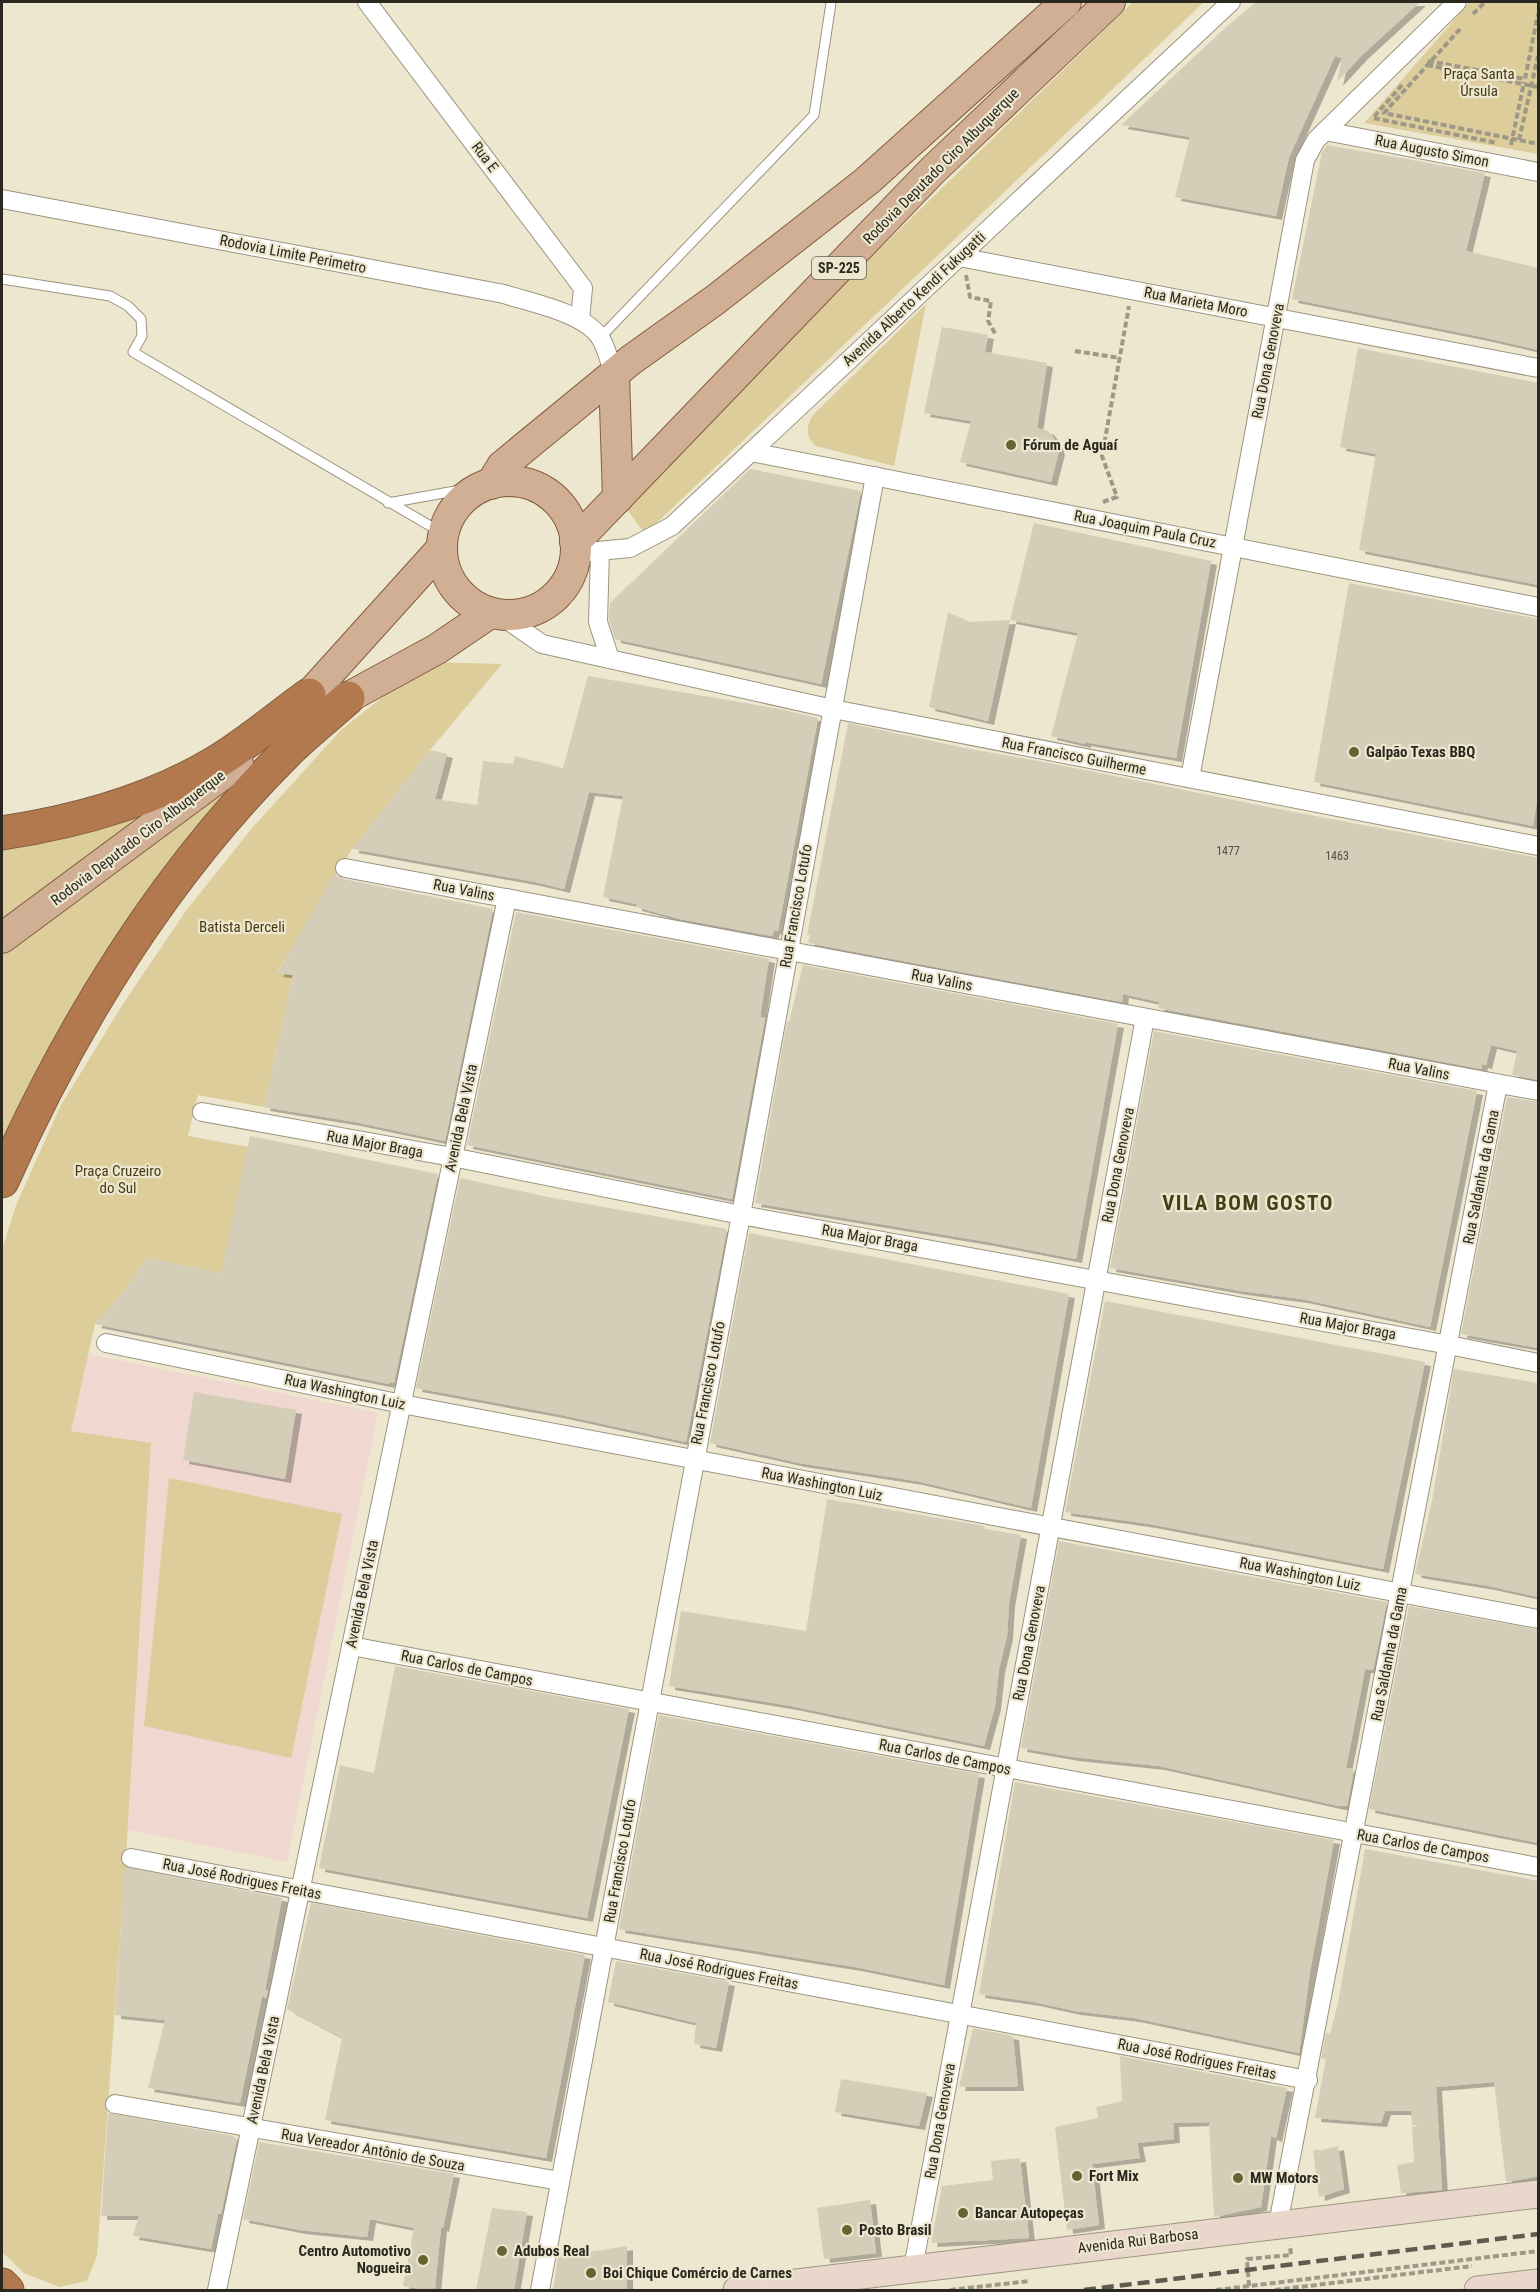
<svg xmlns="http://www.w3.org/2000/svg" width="1540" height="2292" font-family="'Roboto Condensed',sans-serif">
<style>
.education{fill:#f0d7d0}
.green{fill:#dccd9b}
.building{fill:#d4cdb7;filter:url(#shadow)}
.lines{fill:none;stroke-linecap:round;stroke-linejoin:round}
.service-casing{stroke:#9b947f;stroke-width:11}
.minor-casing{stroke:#9b947f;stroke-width:20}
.secondary-casing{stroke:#9b947f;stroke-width:29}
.primary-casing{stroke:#825d3d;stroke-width:32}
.motorway-casing{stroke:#825d3d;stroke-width:35}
.path{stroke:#9e9987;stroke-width:4;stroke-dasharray:6 3;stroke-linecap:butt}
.service{stroke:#fff;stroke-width:9}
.minor{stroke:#fff;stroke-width:18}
.secondary{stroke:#e8d7ca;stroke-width:27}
.primary{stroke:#d0af94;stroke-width:30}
.motorway{stroke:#b1794d;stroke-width:33}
.rail{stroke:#5f5b4f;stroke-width:4.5;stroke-dasharray:12 6;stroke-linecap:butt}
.poi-dot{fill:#67622f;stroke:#eee7d0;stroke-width:2}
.labels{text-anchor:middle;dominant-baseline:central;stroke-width:4.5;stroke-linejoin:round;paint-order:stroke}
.number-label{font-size:12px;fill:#545145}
.shield{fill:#eee7d0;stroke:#656154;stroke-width:1.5}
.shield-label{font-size:14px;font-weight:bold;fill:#2a281f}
.park-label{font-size:15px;fill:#463b15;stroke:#eee7d0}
.street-label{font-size:15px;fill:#2a281f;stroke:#eee7d0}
.poi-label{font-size:15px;font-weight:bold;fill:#2a281f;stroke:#eee7d0;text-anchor:start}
.district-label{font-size:21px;font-weight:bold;letter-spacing:1.5px;fill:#433f16;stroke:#eee7d0}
</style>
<defs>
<filter id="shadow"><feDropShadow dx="6" dy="4" stdDeviation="0" flood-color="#0004"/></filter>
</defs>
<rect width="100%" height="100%" fill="#eee7d0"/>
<polygon class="education" points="88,1354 378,1413 287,1862 128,1830 151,1444 71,1431"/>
<g class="green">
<polygon points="1133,2 1204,2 645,534 621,501"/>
<polygon points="1470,2 1538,2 1538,154 1364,123"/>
<path d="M926,304L894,466L816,446C805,436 806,427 813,415Z"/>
<polygon points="427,662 502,664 430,750 352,849 277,972 293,975 264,1107 198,1095 188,1136 249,1147 221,1273 147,1258 125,1290 95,1324 71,1431 151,1443 126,1857 97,2256 87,2281 59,2287 24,2273 2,2252 2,1250 16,1205 61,1105 123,1004 185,912 253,827 341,730"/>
<polygon points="262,759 2,1157 2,953"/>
<polygon points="165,798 2,926 2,843"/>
<polygon points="169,1478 342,1514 291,1758 144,1726"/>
</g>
<g class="building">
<polygon points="1256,2 1420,2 1362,55 1337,82 1342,58 1335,56 1289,157 1276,216 1175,197 1190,137 1121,125 1224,29"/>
<polygon points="1327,145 1485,173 1466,251 1539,268 1539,350 1482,337 1292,299 1322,152"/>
<polygon points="942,327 988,335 985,352 1047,363 1037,428 1048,431 1055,440 1059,451 1051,482 960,462 971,421 924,413"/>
<polygon points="1358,348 1539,383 1539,585 1359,550 1376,454 1340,447"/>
<polygon points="750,469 861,491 821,684 615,639 609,620 610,603"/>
<polygon points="1034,523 1211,561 1176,758 1085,742 1085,744 1051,736 1078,633 1010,620"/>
<polygon points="1349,583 1539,619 1539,788 1533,826 1314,782"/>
<polygon points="948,612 970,622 1010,620 988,721 929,707"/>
<polygon points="588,676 780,709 818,718 778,931 774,930 772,936 680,919 636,907 636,904 603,897 623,796 589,792 564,889 535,882 352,849 430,750 447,754 435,799 477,805 483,761 513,764 515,756 563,768"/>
<polygon points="848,723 965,748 1055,764 1278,809 1539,858 1539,1080 1512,1075 1517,1051 1491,1045 1486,1065 1482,1064 1481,1069 1158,1008 1159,1002 1123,994 1122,1002 808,943 810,935 807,935"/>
<polygon points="334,875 343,879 493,909 445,1141 355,1122 264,1107 293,975 277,973"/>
<polygon points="516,912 769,959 760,1017 765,1018 732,1199 467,1145"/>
<polygon points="803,965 1118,1024 1076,1259 988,1242 755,1203 787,1022 789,1022"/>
<polygon points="1154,1031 1477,1091 1430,1327 1302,1299 1241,1291 1110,1268"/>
<polygon points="1507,1097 1539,1102 1539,1348 1461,1334"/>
<polygon points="250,1136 438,1174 394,1383 389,1382 389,1384 95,1324 125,1290 147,1258 221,1273"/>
<polygon points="460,1178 548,1197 727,1229 686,1442 557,1414 416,1388"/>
<polygon points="749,1233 1069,1294 1031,1508 917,1481 799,1463 710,1443"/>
<polygon points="1105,1301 1425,1362 1383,1569 1150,1524 1065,1512"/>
<polygon points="1454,1369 1539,1383 1539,1597 1489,1586 1415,1574 1432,1501"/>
<polygon points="194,1392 296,1410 285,1479 183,1460"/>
<polygon points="827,1499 979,1525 985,1526 984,1529 1021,1535 1009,1603 1007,1636 999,1669 995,1706 984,1746 791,1706 669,1686 681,1611 806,1631"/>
<polygon points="1059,1541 1387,1602 1373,1670 1365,1669 1359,1701 1346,1768 1354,1769 1347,1806 1339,1806 1159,1766 1073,1757 1021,1748"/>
<polygon points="1409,1606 1539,1630 1539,1843 1369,1809"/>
<polygon points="395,1666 629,1709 587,1918 319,1868 340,1765 374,1773"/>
<polygon points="659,1715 979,1774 944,1985 855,1967 619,1929"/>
<polygon points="1015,1782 1334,1840 1310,1972 1299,2053 1134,2018 1075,2011 1034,2002 979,1994"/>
<polygon points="1365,1849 1539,1881 1539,2176 1506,2182 1494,2082 1436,2087 1442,2190 1401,2193 1397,2165 1414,2162 1412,2127 1419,2125 1412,2125 1411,2111 1385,2111 1381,2123 1315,2118 1326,2059 1321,2058 1326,2033 1330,2034 1338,2003"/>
<polygon points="125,1867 282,1898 265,1990 268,1990 266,1998 262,1996 240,2103 148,2088 165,2020 115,2015"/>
<polygon points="311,1903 585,1955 546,2158 325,2120 342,2038 287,2009"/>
<polygon points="616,1961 729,1982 716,2048 694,2044 696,2023 608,2002"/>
<polygon points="973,2028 1013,2036 1018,2087 959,2087"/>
<polygon points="1120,2056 1287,2088 1276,2138 1271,2136 1261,2207 1214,2217 1209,2122 1173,2123 1174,2139 1137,2143 1140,2158 1092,2164 1099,2225 1067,2230 1055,2127 1098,2118 1096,2107 1122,2101"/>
<polygon points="841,2079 927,2093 919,2126 835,2112"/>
<polygon points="108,2113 234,2136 234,2138 237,2139 221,2214 218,2214 211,2249 133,2236 139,2216 101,2216"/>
<polygon points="259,2142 454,2174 443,2228 441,2227 435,2288 421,2289 403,2286 414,2228 370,2219 367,2237 300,2230 243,2219"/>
<polygon points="1338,2146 1344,2189 1319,2197 1313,2150 1323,2150"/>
<polygon points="1020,2158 1029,2238 931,2243 942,2186 993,2180 991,2161"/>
<polygon points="870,2200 876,2253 824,2259 817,2208"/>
<polygon points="492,2208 527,2212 514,2290 476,2290"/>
<polygon points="627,2246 627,2289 553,2290 558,2257"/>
</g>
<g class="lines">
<g class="service-casing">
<g id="service">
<polyline points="2,279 110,296 128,306 141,319 142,336 133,352 444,534"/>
<polyline points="600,338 814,115 831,3"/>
<polyline points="388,503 483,486"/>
</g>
</g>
<g class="minor-casing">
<g id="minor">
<polyline points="367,2 583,288 580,320"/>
<polyline points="1325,131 1538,172"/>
<path d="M2,199L504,294C531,303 586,313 601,339C607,349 610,363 614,375"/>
<polyline points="959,257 1538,368"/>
<polyline points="751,452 1538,607"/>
<polyline points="600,551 598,622 610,659"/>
<polyline points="576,553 630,548 672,526 1231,2"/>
<polyline points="500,615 542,644 833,709 1538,846"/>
<polyline points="1190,778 1305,160 1316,140 1457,2"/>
<polyline points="345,868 1538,1091"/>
<polyline points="202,1112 452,1157 741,1215 1449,1345 1538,1363"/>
<polyline points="106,1343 402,1404 1538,1619"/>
<polyline points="351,1646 1538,1867"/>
<polyline points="131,1858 1308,2080"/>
<polyline points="115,2104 560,2181"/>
<polyline points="1278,2224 1498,1084"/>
<polyline points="913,2268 1145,1018"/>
<polyline points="217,2290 507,898"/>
<polyline points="540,2290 741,1215 875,476"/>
</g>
</g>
<g class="secondary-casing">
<g id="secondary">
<polyline points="737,2290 1538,2194"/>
<polyline points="1478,2290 1538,2283"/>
</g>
</g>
<g class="primary-casing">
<g id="primary">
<polyline points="614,375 618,498"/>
<circle cx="509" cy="548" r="67"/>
<polyline points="491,484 502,466 631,360 715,300 867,181 1066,2"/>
<polyline points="575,542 932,171 1110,2"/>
<polyline points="327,709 437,649 490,613"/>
<polyline points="294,712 442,548"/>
<polyline points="2,938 238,763"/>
</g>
</g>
<g class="motorway-casing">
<g id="motorway">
<path d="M2,833C74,822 149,802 213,764C246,745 278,717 309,695"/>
<path d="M2,1181C72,1024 164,874 287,752C306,733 328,716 348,698"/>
<polyline points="2,2285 7,2290"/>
</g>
</g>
<g class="path">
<polyline points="1473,14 1485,2"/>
<polyline points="1460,29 1384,113 1538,144"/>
<polyline points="1428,61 1525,79 1538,14"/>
<polyline points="1427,65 1538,87"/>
<polyline points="1402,85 1373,118 1497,143"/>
<polyline points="1519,140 1538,56"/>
<polyline points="1511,145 1524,82"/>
<polyline points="966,275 970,297 991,301 988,321 996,335"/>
<polyline points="1075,351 1120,358"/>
<polyline points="1103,502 1117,497 1102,456 1129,306"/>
<polyline points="1249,2286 1247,2259 1291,2255 1290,2245"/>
<polyline points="950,2290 1030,2281"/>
<polyline points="1216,2290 1538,2251"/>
<polyline points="1275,2290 1472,2266"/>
</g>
<use href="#service" class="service"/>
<use href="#minor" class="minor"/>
<use href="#secondary" class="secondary"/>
<use href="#primary" class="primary"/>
<use href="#motorway" class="motorway"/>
<polyline class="rail" points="1084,2290 1538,2234"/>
</g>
<g class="poi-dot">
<circle cx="1011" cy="445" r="6"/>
<circle cx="1354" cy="752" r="6"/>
<circle cx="1077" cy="2176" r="6"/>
<circle cx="1238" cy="2178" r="6"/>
<circle cx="963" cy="2213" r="6"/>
<circle cx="847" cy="2230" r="6"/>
<circle cx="502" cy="2251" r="6"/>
<circle cx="423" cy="2260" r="6"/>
<circle cx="591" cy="2273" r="6"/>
</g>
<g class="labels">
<g class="number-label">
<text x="1228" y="851">1477</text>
<text x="1337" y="856">1463</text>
</g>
<rect class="shield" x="812" y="257" width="54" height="22" rx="4.5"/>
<g class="shield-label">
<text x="839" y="268">SP-225</text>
</g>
<g class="park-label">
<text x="1479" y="74">Praça Santa<tspan x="1479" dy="17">Úrsula</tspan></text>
<text x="242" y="927">Batista Derceli</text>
<text x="118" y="1171">Praça Cruzeiro<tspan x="118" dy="17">do Sul</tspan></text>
</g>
<g class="street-label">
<text transform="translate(1432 151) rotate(11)">Rua Augusto Simon</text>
<text transform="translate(485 157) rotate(53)">Rua E</text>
<text transform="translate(941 166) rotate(-45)">Rodovia Deputado Ciro Albuquerque</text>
<text transform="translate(293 254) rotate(11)">Rodovia Limite Perimetro</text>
<text transform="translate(914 299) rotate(-43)">Avenida Alberto Kendi Fukugatti</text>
<text transform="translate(1196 302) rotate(11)">Rua Marieta Moro</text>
<text transform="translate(1268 361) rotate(-79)">Rua Dona Genoveva</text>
<text transform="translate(1145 529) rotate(11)">Rua Joaquim Paula Cruz</text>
<text transform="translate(1074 756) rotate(11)">Rua Francisco Guilherme</text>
<text transform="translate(138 838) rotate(-37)">Rodovia Deputado Ciro Albuquerque</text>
<text transform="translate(464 890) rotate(11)">Rua Valins</text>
<text transform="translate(796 906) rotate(-80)">Rua Francisco Lotufo</text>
<text transform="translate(942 980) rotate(11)">Rua Valins</text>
<text transform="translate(1419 1069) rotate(11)">Rua Valins</text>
<text transform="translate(461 1118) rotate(-78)">Avenida Bela Vista</text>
<text transform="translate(375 1144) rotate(10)">Rua Major Braga</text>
<text transform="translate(1118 1165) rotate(-79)">Rua Dona Genoveva</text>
<text transform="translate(1481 1177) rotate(-79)">Rua Saldanha da Gama</text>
<text transform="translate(870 1238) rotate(10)">Rua Major Braga</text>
<text transform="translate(1348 1326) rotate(10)">Rua Major Braga</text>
<text transform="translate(708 1383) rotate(-79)">Rua Francisco Lotufo</text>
<text transform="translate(345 1392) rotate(12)">Rua Washington Luiz</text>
<text transform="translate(822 1484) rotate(11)">Rua Washington Luiz</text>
<text transform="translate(1300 1574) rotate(11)">Rua Washington Luiz</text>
<text transform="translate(362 1594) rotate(-78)">Avenida Bela Vista</text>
<text transform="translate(1029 1643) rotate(-79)">Rua Dona Genoveva</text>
<text transform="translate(1389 1654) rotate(-79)">Rua Saldanha da Gama</text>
<text transform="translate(467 1668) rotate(11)">Rua Carlos de Campos</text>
<text transform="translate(945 1757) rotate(11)">Rua Carlos de Campos</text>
<text transform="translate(1423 1846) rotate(10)">Rua Carlos de Campos</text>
<text transform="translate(620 1861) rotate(-80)">Rua Francisco Lotufo</text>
<text transform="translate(242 1879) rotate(11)">Rua José Rodrigues Freitas</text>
<text transform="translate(719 1969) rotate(11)">Rua José Rodrigues Freitas</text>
<text transform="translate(1197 2059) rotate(11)">Rua José Rodrigues Freitas</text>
<text transform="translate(263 2070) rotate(-78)">Avenida Bela Vista</text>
<text transform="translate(940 2121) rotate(-80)">Rua Dona Genoveva</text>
<text transform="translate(373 2150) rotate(10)">Rua Vereador Antônio de Souza</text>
<text transform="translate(1138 2241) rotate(-7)">Avenida Rui Barbosa</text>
</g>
<g class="poi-label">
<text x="1023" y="445">Fórum de Aguaí</text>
<text x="1366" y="752">Galpão Texas BBQ</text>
<text x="1089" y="2176">Fort Mix</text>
<text x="1250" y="2178">MW Motors</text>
<text x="975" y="2213">Bancar Autopeças</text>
<text x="859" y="2230">Posto Brasil</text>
<text x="411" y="2251" text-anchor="end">Centro Automotivo<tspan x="411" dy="17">Nogueira</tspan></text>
<text x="514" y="2251">Adubos Real</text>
<text x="603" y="2273">Boi Chique Comércio de Carnes</text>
</g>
<g class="district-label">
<text x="1248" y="1203">VILA BOM GOSTO</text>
</g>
</g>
<rect width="1540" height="2292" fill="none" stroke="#2a281f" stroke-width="6"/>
</svg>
